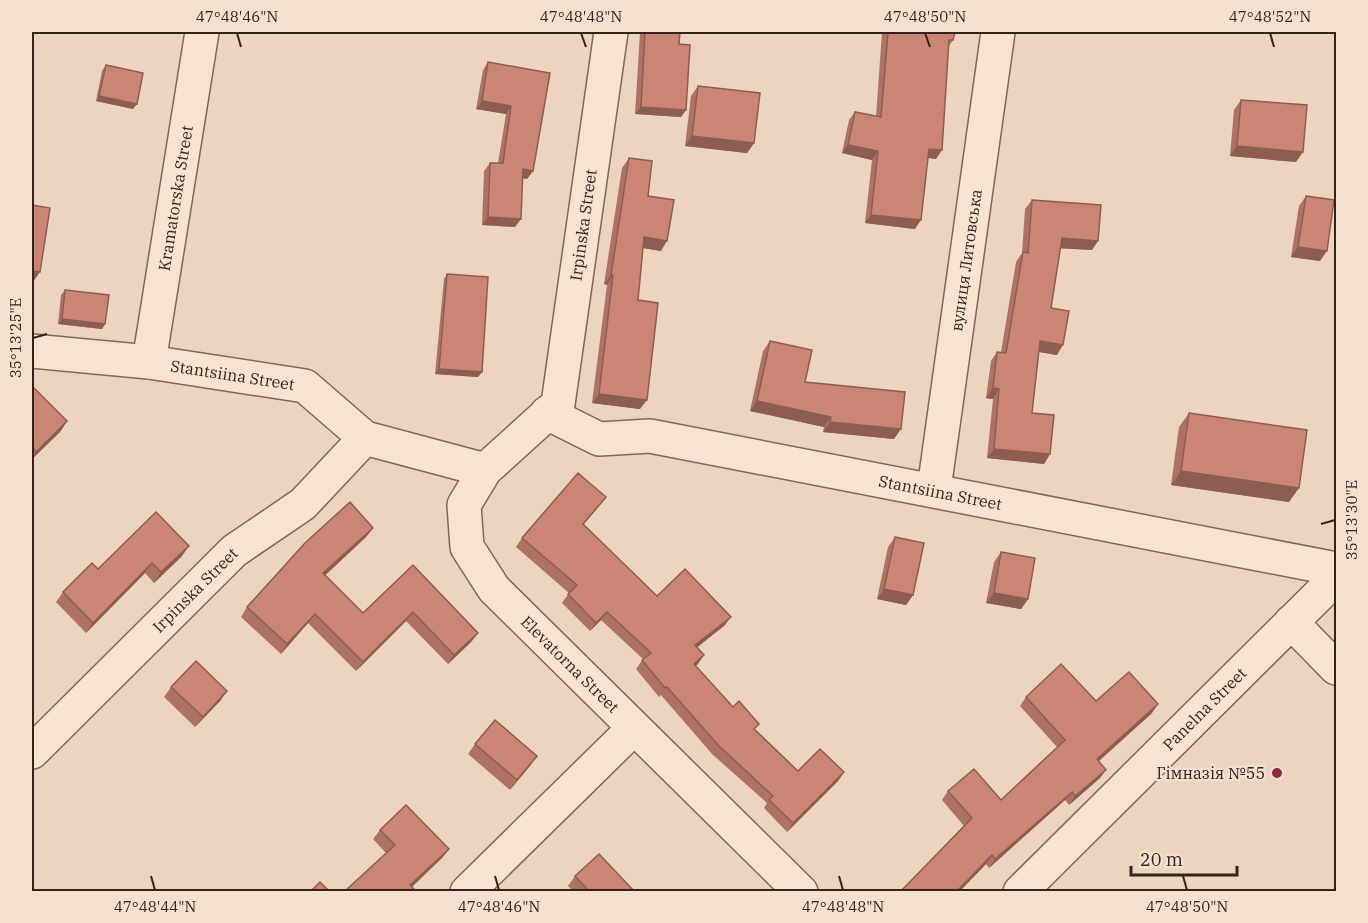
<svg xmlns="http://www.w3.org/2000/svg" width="1368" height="923" font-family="'IBM Plex Serif',serif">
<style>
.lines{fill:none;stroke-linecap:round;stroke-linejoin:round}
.minor-casing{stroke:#846558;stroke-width:36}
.minor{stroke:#f8e3d1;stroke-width:33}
.wall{fill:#ae7265}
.shaded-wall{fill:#8d5d52}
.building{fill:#ca8575;stroke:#8d5d52;stroke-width:1.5}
.ticks{fill:none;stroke:#34221c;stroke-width:2}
.poi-dot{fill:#912942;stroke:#f4e0ce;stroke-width:2}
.labels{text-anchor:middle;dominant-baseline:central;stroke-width:4.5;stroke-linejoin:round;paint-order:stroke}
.street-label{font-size:16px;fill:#34221c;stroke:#f4e0ce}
.poi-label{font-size:16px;fill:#34221c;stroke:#f4e0ce;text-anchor:end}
.neatline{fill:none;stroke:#34221c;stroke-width:2}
.ticks-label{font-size:15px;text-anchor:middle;fill:#34221c}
</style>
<rect width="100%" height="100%" fill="#ecd4bf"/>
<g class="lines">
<g class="minor-casing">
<g id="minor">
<path id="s1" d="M611,32L558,404L485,470L464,505L467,547L494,589L801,892"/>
<path id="s2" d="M32,351L149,362L305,386L365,438L485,470"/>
<path id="s3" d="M149,362L202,32"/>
<path id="s4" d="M547,413L599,439L650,436L1336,569"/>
<path id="s5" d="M934,489L998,32"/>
<polyline points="1291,622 1336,668"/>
<path id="s6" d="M32,752L234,551L303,504L365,438"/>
<polyline points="467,892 634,728"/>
<path id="s7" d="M1020,892L1336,578"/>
</g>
</g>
<use href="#minor" class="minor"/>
</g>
<g class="wall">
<polygon points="640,32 680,32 679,44 686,110 681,117 635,114"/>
<polygon points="882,32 955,32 953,40 949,46 936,159 928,158 915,229 865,223 872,160 842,153 849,120 855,112 876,116"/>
<polygon points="488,62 550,73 533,171 527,179 522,178 515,227 482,225 484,171 490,163 498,163 506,114 476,109 483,70"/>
<polygon points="106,65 133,109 96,101 102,71"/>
<polygon points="698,86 754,143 747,153 685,146 691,96"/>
<polygon points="1241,100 1296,162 1230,156 1234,110"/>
<polygon points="629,158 648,196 661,251 643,248 638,300 640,409 592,403 607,285 604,284 622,168"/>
<polygon points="1306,196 1320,261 1291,257 1299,206"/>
<polygon points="1032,200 1092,250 1060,248 1051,308 1057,355 1039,352 1032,413 1050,454 1044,464 987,458 993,399 986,398 991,361 997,352 1001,352 1016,262 1022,253 1025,209"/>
<polygon points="447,274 482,372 478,377 435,374 444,279"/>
<polygon points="65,290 105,324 102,329 58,324 61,295"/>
<polygon points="770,341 805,382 894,439 823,432 824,427 750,411 763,351"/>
<polygon points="32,390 67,421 60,432 32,459"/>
<polygon points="1189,413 1289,502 1171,485 1179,427"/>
<polygon points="606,497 583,524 657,596 725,625 697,647 704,655 695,666 733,707 755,730 798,771 844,772 838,781 787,832 764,808 767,803 712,754 661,695 659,697 636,669 643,659 601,620 590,631 562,603 569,593 516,547 522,538"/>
<polygon points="373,528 366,537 325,575 363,613 413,565 478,633 471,642 448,664 406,621 356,671 308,623 281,654 241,617 247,607"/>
<polygon points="895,537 913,595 906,605 877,599 888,547"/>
<polygon points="1001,552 1028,599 1021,609 986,603 994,562"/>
<polygon points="182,556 154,583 145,573 86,633 56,602 63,592 98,569"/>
<polygon points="171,687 227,691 220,701 195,727 164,697"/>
<polygon points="1026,697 1096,701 1152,713 1099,761 1100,778 1069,805 1065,800 989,868 986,864 960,891 901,891 964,826 942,800 948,791 1001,800 1057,747 1020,706"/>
<polygon points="475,744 537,756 510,790 468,754"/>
<polygon points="380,830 449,849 442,858 412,887 386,853 373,839"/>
<polygon points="575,876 634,891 573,891 568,886"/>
</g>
<g class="shaded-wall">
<polygon points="99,96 137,104 133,109 96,101"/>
<polygon points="482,101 511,106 506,114 476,109"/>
<polygon points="641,107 686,110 681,117 635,114"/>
<polygon points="692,136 754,143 747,153 685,146"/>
<polygon points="848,145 878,151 872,160 842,153"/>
<polygon points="1237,146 1303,152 1296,162 1230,156"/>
<polygon points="929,149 942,150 936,159 923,157"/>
<polygon points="523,169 533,171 527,179 517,177"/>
<polygon points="871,215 921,220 915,229 865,223"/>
<polygon points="488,217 521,219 515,227 482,225"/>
<polygon points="644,237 667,241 661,251 637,247"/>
<polygon points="1062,238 1098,241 1092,250 1055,248"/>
<polygon points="1298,247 1327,251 1320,261 1291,257"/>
<polygon points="32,271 40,272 33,282 32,282"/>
<polygon points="611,275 613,275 607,285 604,284"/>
<polygon points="62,319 105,324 102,329 58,324"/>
<polygon points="1040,341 1063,345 1057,355 1033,351"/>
<polygon points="439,369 482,372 478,377 435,374"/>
<polygon points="993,388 999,389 993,399 986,398"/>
<polygon points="599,394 647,400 640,409 592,403"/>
<polygon points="757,401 831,417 824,427 750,411"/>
<polygon points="67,421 60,432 32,459 36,452"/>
<polygon points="830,422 901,429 894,439 823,432"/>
<polygon points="994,449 1050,454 1044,464 987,458"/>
<polygon points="1181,471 1299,488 1289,502 1171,485"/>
<polygon points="606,497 600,505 577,532 583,524"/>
<polygon points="373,528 366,537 317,583 323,573"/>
<polygon points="189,546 182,556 154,583 161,572"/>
<polygon points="152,563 145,573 86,633 93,623"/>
<polygon points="884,589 913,595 906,605 877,599"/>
<polygon points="994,593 1028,599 1021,609 986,603"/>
<polygon points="413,612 406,621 356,671 363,662"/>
<polygon points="607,612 601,620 590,631 596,623"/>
<polygon points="315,614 308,623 281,654 287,644"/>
<polygon points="731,617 725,625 689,654 695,645"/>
<polygon points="478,633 471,642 448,664 454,655"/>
<polygon points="704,655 698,664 688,673 694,664"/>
<polygon points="227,691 220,701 195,727 203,717"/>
<polygon points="1158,704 1152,713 1091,768 1097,759"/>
<polygon points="537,756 530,766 510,790 517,780"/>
<polygon points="1106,770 1100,778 1069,805 1075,796"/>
<polygon points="844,772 838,781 787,832 793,823"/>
<polygon points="1072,792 1065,800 989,868 995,859"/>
<polygon points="449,849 442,858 407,891 410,885"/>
<polygon points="992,855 986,864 960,891 957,891"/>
</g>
<g class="building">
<polygon points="645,32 680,32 679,44 690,45 686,110 641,107"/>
<polygon points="888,32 955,32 953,40 949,40 942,150 929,149 921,220 871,215 878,151 848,145 855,112 881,117"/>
<polygon points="488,62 550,73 533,171 523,169 521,219 488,217 490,163 503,163 511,106 482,101"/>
<polygon points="106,65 143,73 137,104 99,96"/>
<polygon points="698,86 760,93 754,143 692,136"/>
<polygon points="1241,100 1307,105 1303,152 1237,146"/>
<polygon points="629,158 652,161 648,196 674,200 667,241 644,237 638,300 658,303 647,400 599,394 613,275 611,275"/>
<polygon points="1306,196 1334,200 1327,251 1298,247"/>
<polygon points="1032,200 1101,205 1098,241 1062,238 1051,308 1069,311 1063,345 1040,341 1032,413 1054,415 1050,454 994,449 999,389 993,388 997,352 1006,353 1023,252 1028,253"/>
<polygon points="32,205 50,208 40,272 32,271"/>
<polygon points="447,274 488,277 482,372 439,369"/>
<polygon points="65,290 109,295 105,324 62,319"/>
<polygon points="770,341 812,350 805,382 905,392 901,429 830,422 831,417 757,401"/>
<polygon points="34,388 67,421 36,452 32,447 32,390"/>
<polygon points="1189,413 1307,430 1299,488 1181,471"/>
<polygon points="578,473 606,497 583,524 657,596 685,569 731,617 695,645 704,655 694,664 733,707 739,701 759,724 754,729 798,771 820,749 844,772 793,823 769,800 773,796 718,745 667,687 665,688 642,660 651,653 607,612 596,623 568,594 577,585 522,538"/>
<polygon points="350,502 373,528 323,573 363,613 413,565 478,633 454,655 413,612 363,662 315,614 287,644 247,607 305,543"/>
<polygon points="156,512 189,546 161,572 152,563 93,623 63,592 92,563 98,569"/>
<polygon points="895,537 924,543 913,595 884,589"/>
<polygon points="1001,552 1035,558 1028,599 994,593"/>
<polygon points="196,661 227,691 203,717 171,687"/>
<polygon points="1061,664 1096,701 1129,672 1158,704 1097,759 1106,770 1075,796 1072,792 995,859 992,855 957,891 901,891 972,818 948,791 974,769 1001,800 1065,740 1026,697"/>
<polygon points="495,720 537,756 517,780 475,744"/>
<polygon points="406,805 449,849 410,885 414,889 412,891 345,891 395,845 380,830"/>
<polygon points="599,854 634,891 589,891 575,876"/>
<polygon points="320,882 329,891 311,891"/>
</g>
<path class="ticks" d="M237,33L241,47M581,33L586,47M925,33L930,47M1270,33L1274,47M33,338L47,334M1321,524L1335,520M151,876L155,890M495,876L499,890M839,876L843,890M1183,876L1187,890"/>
<circle class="poi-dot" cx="1277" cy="773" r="6"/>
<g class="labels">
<g class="street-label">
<text stroke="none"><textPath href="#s3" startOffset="166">Kramatorska Street</textPath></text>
<text transform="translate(583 225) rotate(-82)">Irpinska Street</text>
<text stroke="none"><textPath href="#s5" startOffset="231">вулиця Литовська</textPath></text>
<text stroke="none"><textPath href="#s2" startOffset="202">Stantsiina Street</textPath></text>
<text stroke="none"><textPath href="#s4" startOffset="405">Stantsiina Street</textPath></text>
<text stroke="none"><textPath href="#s6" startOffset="230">Irpinska Street</textPath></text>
<text stroke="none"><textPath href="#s1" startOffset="714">Elevatorna Street</textPath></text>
<text stroke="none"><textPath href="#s7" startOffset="260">Panelna Street</textPath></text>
</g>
<g class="poi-label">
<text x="1265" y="773">Гімназія №55</text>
</g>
</g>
<rect width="1368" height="923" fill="none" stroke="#f4e0ce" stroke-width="66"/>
<path d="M1131 866v9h106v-9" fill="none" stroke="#34221c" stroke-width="3"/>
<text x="1140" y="866" font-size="18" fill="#34221c" stroke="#f4e0ce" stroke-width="4.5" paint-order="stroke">20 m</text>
<rect x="33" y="33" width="1302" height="857" class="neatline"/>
<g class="ticks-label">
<text x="237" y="22">47°48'46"N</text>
<text x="581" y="22">47°48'48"N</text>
<text x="925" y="22">47°48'50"N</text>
<text x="1270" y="22">47°48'52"N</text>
<text transform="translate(16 338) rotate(-90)" y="5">35°13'25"E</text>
<text transform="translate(1352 520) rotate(-90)" y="5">35°13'30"E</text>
<text x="155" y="912">47°48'44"N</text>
<text x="499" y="912">47°48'46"N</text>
<text x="843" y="912">47°48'48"N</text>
<text x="1187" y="912">47°48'50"N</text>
</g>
</svg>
